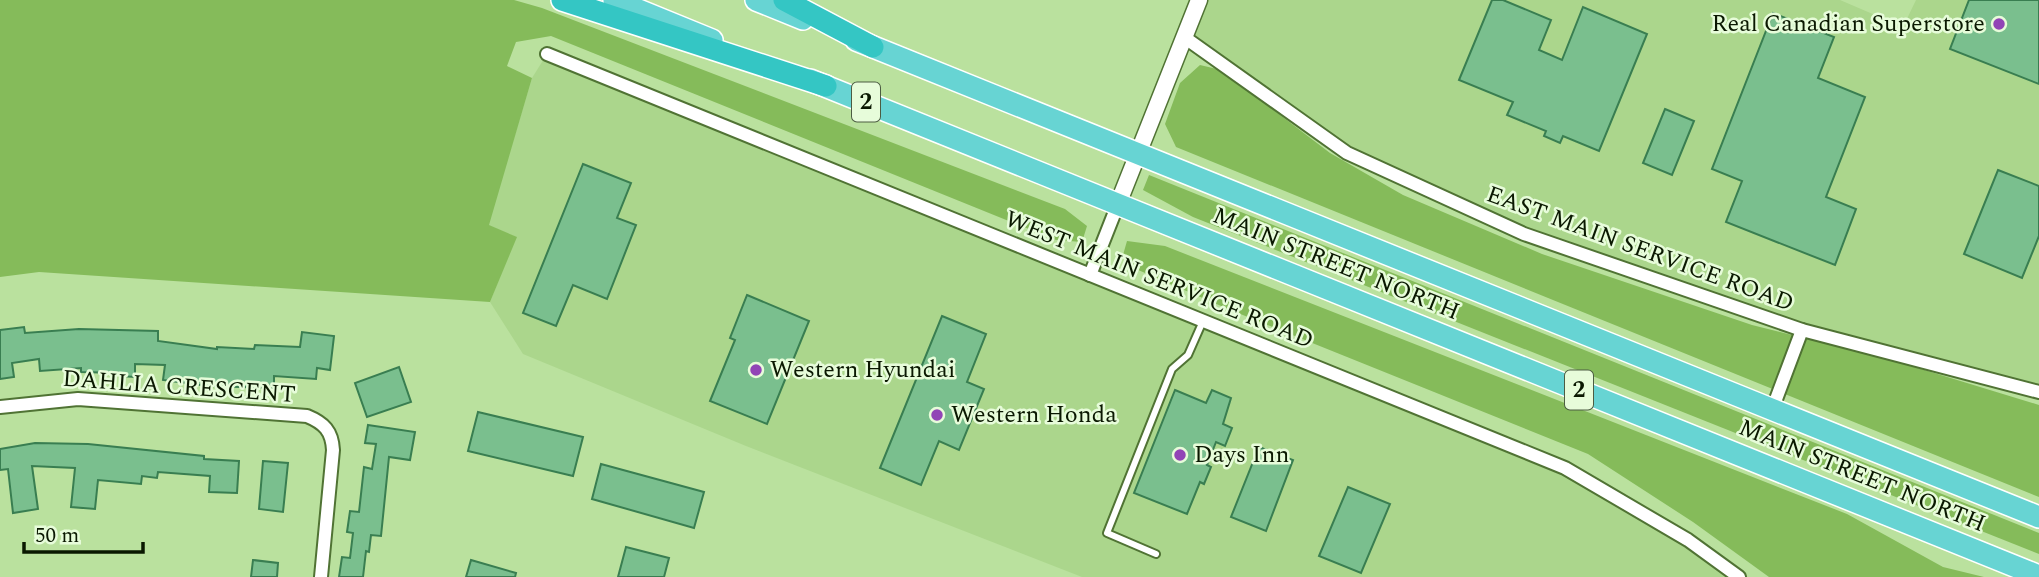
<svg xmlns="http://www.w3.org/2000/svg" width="2039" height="577" font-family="Spectral,serif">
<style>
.built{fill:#abd68c}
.green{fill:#85bb5a}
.building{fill:#7abf8e;stroke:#397e51;stroke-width:2}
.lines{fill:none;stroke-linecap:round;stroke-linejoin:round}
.service-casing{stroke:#507334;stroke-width:10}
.minor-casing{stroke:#507334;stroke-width:16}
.tertiary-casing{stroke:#507334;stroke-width:19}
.primary-casing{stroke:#fff;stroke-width:24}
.trunk-casing{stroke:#fff;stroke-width:24}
.service{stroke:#fff;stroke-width:6}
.minor{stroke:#fff;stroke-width:12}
.tertiary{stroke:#fff;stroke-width:16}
.primary{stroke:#67d4d3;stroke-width:21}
.trunk{stroke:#34c6c4;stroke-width:21}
.poi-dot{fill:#9145b6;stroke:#e7fcda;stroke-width:2.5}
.labels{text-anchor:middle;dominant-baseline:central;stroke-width:5;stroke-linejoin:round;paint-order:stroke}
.shield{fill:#e7fcda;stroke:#4c5c42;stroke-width:2}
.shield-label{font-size:23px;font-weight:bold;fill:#0a1801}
.poi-label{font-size:24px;fill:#0a1801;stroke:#e7fcda;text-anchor:start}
.street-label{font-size:24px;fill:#0a1801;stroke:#e7fcda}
</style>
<rect width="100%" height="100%" fill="#bae19e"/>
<g class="built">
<polygon points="1199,0 1840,0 1903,27 1916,0 2039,0 2039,394 1802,330 1524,234 1347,153 1184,37"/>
<polygon points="547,54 1565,468 1739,577 1082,577 746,446 523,354 490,302 516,237 488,225 532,78"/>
</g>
<g class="green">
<polygon points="0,0 514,0 542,8 1065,209 1087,226 1082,242 1056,240 551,36 516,42 507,66 532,78 489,225 517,237 490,302 39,272 0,277"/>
<polygon points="1200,65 1221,70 1330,153 1403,195 1542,254 1752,325 1895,361 2039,405 2039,497 1176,147 1165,124 1180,83"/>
<polygon points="1149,175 2039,533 2039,554 1193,217 1143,190"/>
<polygon points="1127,241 1165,246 1847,514 1943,567 1984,577 1769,577 1693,522 1588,454 1228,309 1129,266 1123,255"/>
</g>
<g class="building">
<polygon points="1492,0 1503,0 1551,20 1539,50 1562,60 1583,7 1647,34 1599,151 1563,136 1560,143 1544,136 1546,131 1507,115 1513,102 1459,80"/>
<polygon points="1969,0 2039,0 2039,84 1950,49"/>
<polygon points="1773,13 1834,37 1818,78 1865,97 1826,197 1856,209 1835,265 1726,222 1742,181 1712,169"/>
<polygon points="1665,109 1694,121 1672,175 1643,163"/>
<polygon points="583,164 631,183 617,218 636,225 607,299 573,285 556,326 523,313"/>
<polygon points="1998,170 2039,186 2039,236 2022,278 1964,254"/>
<polygon points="747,295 809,321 767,424 710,401 735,340 730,338"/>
<polygon points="942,316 986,334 967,382 984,389 959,450 939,441 921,485 880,468"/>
<polygon points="24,327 25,333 79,329 158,331 158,341 217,349 217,347 254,349 255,345 300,347 302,332 334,336 330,370 317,368 316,379 274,376 274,388 208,386 163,380 165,365 135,364 135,377 120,376 120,373 81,372 81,368 40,371 39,359 12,363 14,377 0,379 0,330"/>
<polygon points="399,367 411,402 367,417 355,383"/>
<polygon points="1175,390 1206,403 1212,390 1231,398 1223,424 1232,428 1225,446 1216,442 1207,465 1211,467 1204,484 1200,482 1187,514 1134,493"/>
<polygon points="478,412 583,437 573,476 468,451"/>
<polygon points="368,425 415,432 410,460 389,457 381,536 371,535 369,552 366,551 363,577 339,577 342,557 350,558 353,533 347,532 350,511 359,512 364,467 372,469 376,444 365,443"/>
<polygon points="35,443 88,444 204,456 204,459 239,461 237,493 209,492 210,476 158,472 157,478 142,476 141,484 98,480 95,509 71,507 75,468 32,466 38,509 13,513 8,469 0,470 0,449"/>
<polygon points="1259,447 1293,460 1266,531 1231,517"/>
<polygon points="263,461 288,463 283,512 259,509"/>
<polygon points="601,464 704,492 694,528 592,499"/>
<polygon points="1348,487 1390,504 1361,573 1319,556"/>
<polygon points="626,547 669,558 664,577 618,577"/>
<polygon points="253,560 278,563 277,577 251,577"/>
<polygon points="471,560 516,573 515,577 466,577"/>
</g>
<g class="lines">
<g class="service-casing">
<polyline id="service" points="1156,554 1107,533 1172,369 1188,355 1203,321"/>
</g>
<g class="minor-casing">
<g id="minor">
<polyline points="1184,37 1347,153 1524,234 1802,330 2039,392"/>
<polyline points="547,54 1565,468 1688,540 1739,577"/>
<polyline points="1090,275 1118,204"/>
<path d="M0,407L78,399L307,416C324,423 332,431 333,450L321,577"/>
<polyline points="1772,410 1802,330"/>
</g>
</g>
<g class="tertiary-casing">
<polyline id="tertiary" points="1118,204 1199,0"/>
</g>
<g class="primary-casing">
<g id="primary">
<polyline points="614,0 712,40"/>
<polyline points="756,0 803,19"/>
<polyline points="856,40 2039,517"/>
<polyline points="810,80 2039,576"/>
</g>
</g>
<g class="trunk-casing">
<g id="trunk">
<polyline points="562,0 826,86"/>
<polyline points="784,0 873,47"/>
</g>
</g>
<use href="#service" class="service"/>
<use href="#minor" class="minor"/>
<use href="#tertiary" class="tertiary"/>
<use href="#primary" class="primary"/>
<use href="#trunk" class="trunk"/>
</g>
<g class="poi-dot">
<circle cx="1999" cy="24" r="7"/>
<circle cx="756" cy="370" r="7"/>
<circle cx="937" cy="415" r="7"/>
<circle cx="1180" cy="455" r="7"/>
</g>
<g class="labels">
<g class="shield">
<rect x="852" y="82.5" width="28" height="39" rx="5"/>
<rect x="1565" y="370.5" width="28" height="39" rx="5"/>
</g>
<g class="shield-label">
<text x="866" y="102">2</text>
<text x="1579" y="390">2</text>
</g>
<g class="poi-label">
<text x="1985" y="24" text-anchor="end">Real Canadian Superstore</text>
<text x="770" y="370">Western Hyundai</text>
<text x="951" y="415">Western Honda</text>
<text x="1194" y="455">Days Inn</text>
</g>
<g class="street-label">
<text transform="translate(1640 249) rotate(20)">EAST MAIN SERVICE ROAD</text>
<text transform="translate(1336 264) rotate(22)">MAIN STREET NORTH</text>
<text transform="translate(1159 280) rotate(22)">WEST MAIN SERVICE ROAD</text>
<text transform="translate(179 387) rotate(4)">DAHLIA CRESCENT</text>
<text transform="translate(1862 476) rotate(22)">MAIN STREET NORTH</text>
</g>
</g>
<path d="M24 542v10h119v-10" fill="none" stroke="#0a1801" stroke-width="3.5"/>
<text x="35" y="542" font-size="21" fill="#0a1801" stroke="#e7fcda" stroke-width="5" paint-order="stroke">50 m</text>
</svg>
